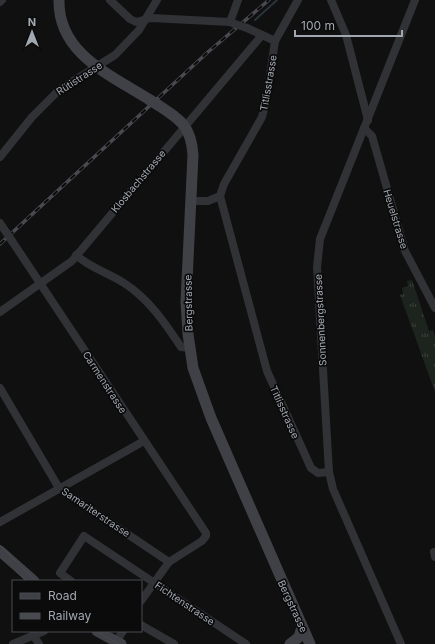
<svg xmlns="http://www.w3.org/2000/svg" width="435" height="644" font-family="Inter,sans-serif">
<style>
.park{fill:url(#park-tufts)}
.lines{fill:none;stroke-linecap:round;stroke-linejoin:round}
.stream{stroke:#2a3339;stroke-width:2}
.street{stroke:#313236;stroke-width:8}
.secondary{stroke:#3f4146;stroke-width:11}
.tram{stroke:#484a4f;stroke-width:1}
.rail-casing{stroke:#484a4f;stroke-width:3.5}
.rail{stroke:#0b0b0c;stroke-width:2;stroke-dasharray:6;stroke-linecap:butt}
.street-bridge{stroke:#313236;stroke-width:8}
.secondary-bridge{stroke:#3f4146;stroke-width:11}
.labels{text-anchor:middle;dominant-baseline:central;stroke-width:3.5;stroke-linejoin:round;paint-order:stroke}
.street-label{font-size:10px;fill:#a2a8b1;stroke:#0b0b0c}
</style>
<defs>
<pattern id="park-tufts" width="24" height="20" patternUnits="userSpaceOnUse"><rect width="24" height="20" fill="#1d241d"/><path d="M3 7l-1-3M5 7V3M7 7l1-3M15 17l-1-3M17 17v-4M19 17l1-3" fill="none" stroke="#3b413b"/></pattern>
</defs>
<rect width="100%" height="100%" fill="#101011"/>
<polygon class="park" points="412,280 429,331 433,330 435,336 435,392 400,295 403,294 402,288 408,286 407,281"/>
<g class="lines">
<polyline class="stream" points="255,20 277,0"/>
<g class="street">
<polyline points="110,0 130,19 136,22 151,18 230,22 235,24"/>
<polyline points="298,0 275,41 266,103 262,117 224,184 220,196 267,371 311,468 318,473 329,472"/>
<polyline points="331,0 346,35 368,120"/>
<polyline points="0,2 2,0"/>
<polyline points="230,22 238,0"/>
<polyline points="247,28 275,41"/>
<polyline points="364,128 372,136 405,251 435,308"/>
<polyline points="0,157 32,117 59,90 115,55 139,30 157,0"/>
<polyline points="190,201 208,201 220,196"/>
<polyline points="0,223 6,232"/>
<polyline points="12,241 206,533 206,536 202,541 169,562 141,601"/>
<path d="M76,255C90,268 109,273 124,283C149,299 165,323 181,347L190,348"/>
<polyline points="0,312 72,261 262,35"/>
<polyline points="0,388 59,488 169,562"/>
<polyline points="0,522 144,441"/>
<polyline points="434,552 435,557"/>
<polyline points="71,581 60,573 84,536 246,644"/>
<polyline points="141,625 174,644"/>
<polyline points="33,635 39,644"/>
<polyline points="116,642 123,631"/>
<polyline points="13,644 44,631"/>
<polyline points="401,644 333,489 329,472 317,267 320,239 415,0"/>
</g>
<g class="secondary">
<path d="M59,0C58,54 111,75 150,100"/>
<path d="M158,105C181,120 191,126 193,155L186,302L188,334L193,368L211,418L310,644"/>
<polyline points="0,551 34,581"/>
<polyline points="97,631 121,644"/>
<polyline points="290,644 299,637 302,627"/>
</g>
<g class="tram">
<polyline points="0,545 36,581"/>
<polyline points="16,571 26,581"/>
<polyline points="95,631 119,644"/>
</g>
<g class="rail-casing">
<polyline id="rail" points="0,244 208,52 269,0"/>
</g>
<use href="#rail" class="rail"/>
<g class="street-bridge">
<polyline points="235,24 247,28"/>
<polyline points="6,232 12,241"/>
</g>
<polyline class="secondary-bridge" points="150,100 158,105"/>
</g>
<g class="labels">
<g class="street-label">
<text transform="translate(79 78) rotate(-33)">Rütistrasse</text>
<text transform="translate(268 83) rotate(-80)">Titlisstrasse</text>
<text transform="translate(138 181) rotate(-50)">Klosbachstrasse</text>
<text transform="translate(396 219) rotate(73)">Heuelstrasse</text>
<text transform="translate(188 303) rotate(-91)">Bergstrasse</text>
<text transform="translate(320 320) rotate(-93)">Sonnenbergstrasse</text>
<text transform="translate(105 382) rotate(57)">Carmenstrasse</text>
<text transform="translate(285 412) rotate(66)">Titlisstrasse</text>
<text transform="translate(96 512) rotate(34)">Samariterstrasse</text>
<text transform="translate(185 603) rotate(34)">Fichtenstrasse</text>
<text transform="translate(293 606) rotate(65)">Bergstrasse</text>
</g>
</g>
<rect x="12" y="580" width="130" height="52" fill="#0b0b0c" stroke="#474a4e"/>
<rect x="20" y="593" width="20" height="6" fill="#3f4146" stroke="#474a4e"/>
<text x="48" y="600" font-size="12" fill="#a2a8b1">Road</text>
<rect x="20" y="613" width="20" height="6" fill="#484a4f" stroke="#474a4e"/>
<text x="48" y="620" font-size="12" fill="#a2a8b1">Railway</text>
<g transform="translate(32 32)" stroke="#0b0b0c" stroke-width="3" paint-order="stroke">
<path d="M0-3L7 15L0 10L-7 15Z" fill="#a2a8b1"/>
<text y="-6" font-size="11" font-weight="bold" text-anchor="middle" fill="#a2a8b1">N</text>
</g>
<path d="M295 30v6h107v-6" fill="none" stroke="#a2a8b1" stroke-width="2"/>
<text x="301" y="30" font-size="12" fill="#a2a8b1" stroke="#0b0b0c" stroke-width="3" paint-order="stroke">100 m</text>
</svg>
